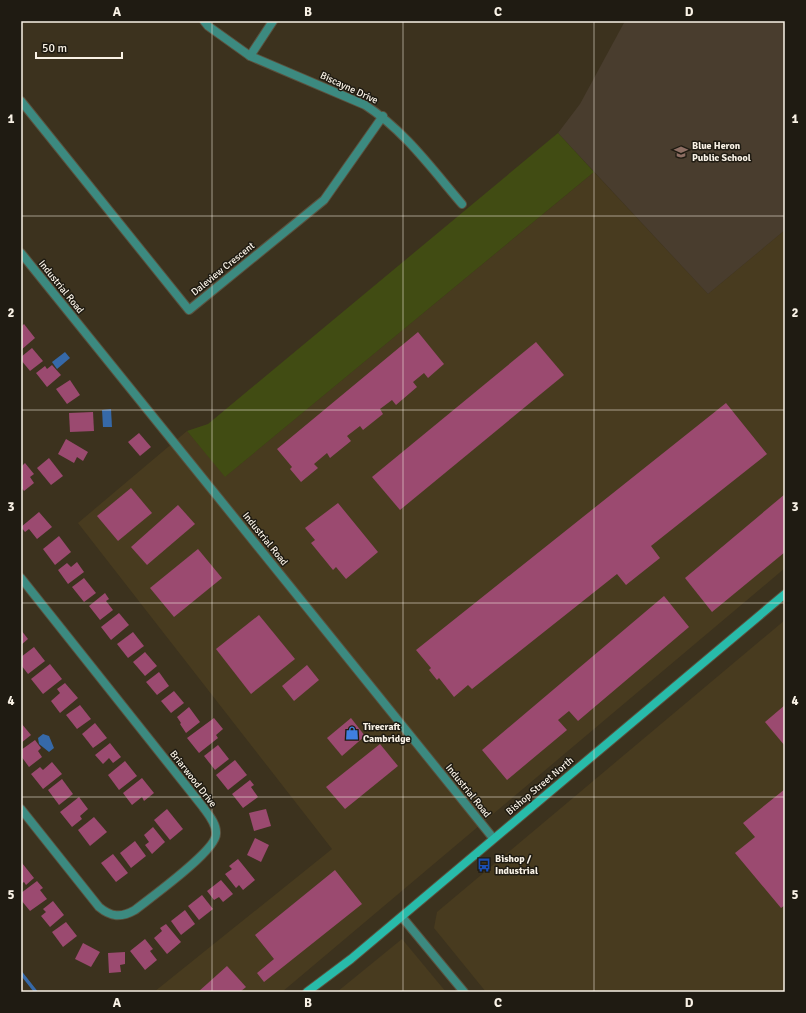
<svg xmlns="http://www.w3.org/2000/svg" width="806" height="1013" font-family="Signika,sans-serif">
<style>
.built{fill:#483b1f}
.education{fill:#493d2e}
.green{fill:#414c13}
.water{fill:#3669a8}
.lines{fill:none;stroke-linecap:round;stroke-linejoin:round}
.stream{stroke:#3669a8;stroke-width:3.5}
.building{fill:#9b4a70}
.street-casing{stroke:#5a513e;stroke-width:10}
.secondary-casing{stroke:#5a513e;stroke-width:10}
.street{stroke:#3c8a80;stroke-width:8}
.secondary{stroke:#28bbaa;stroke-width:8}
.grid{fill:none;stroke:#f9f2e6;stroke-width:1;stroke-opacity:0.55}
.labels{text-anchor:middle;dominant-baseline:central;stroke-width:3;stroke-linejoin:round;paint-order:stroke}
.street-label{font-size:10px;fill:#f9f2e6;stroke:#1f1b12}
.poi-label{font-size:10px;font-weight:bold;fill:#f9f2e6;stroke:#1f1b12;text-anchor:start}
.neatline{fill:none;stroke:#f9f2e6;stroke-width:1.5}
.grid-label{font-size:13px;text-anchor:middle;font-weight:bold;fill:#f9f2e6}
</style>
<rect width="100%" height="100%" fill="#3c321e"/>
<g class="built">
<polygon points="594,172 708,294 785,230 785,568 282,992 154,992 332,849 78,523 187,431 226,476"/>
<polygon points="785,620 785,992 486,992 434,928 437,912"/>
<polygon points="402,939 446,992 337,992"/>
</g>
<polygon class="education" points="625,21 785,21 785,230 708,294 558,133 580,104"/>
<polygon class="green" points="558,133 594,172 225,477 187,431 208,424"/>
<g class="water">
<polygon points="65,352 70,358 57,369 52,362"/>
<polygon points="111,409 112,427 103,427 102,410"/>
<polygon points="43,734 49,736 54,748 49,752 39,744 38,738"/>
</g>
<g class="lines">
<polyline class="stream" points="21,973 36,992"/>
</g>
<g class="building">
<polygon points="24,324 35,338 21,350 21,327"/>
<polygon points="418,332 444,364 428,378 424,373 413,382 417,387 396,405 392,400 380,409 383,414 363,430 360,426 347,436 351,441 330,458 327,453 314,464 318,468 301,482 290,469 292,467 277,449"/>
<polygon points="536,342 564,375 400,510 372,477"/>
<polygon points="32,348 43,361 30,371 21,360 21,357"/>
<polygon points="52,365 61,375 47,387 36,373 45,366 47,369"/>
<polygon points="70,380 80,395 67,404 56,389"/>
<polygon points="726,403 767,454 651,546 660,558 626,585 617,574 472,689 468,685 454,697 439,678 437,680 429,670 431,668 416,650"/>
<polygon points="93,412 94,431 70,432 69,413"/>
<polygon points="139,433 151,447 140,456 128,442"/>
<polygon points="66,439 88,452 83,461 77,457 74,463 58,454"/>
<polygon points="49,458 63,476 51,485 37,468"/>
<polygon points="25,463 34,474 30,477 34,483 24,491 21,487 21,467"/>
<polygon points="131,488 152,513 118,541 97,516"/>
<polygon points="785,494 785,552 712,612 685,578"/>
<polygon points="338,503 378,552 346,579 336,567 333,570 311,543 315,540 305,528"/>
<polygon points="178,505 195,524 147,565 131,547"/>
<polygon points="39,512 52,527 37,539 29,529 25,532 21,527"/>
<polygon points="59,536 71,552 55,565 43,549"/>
<polygon points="198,549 222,578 174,617 150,588"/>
<polygon points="77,562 84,572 68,584 58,570 67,563 71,567"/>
<polygon points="84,578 96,593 84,602 72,587"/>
<polygon points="105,593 109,599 106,601 113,610 100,620 89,606"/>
<polygon points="664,596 689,627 578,721 569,711 558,720 567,730 507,780 482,750"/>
<polygon points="119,613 129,625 111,640 101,627"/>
<polygon points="259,615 295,659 251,694 216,649"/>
<polygon points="21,630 28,639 21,645"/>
<polygon points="133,632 144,646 128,658 117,644"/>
<polygon points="34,647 45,661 28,674 21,665 21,657"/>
<polygon points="145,652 157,666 145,676 133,662"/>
<polygon points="50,664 62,679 43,694 31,679"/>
<polygon points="307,665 319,680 294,701 282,686"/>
<polygon points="159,672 169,686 157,695 146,682"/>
<polygon points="65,683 78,698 60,713 51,701 60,693 57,689"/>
<polygon points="174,691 184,703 171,713 161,701"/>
<polygon points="80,705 91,719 77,729 66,715"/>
<polygon points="785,705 785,746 765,722"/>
<polygon points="189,707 200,722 186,733 180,724 181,723 177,717"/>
<polygon points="214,718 223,729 216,735 218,738 199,753 187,738"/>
<polygon points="351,718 365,736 342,756 327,738"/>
<polygon points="21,723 31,735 21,743"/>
<polygon points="95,723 107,738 93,748 82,734"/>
<polygon points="35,740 41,748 38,751 42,757 29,767 21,756 21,750"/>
<polygon points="110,743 121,757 113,763 109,758 103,764 95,755"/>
<polygon points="380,744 398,766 345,809 326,787"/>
<polygon points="218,745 229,759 215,770 204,756"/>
<polygon points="235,760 247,775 228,790 216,775"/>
<polygon points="125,761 137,776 119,790 108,775"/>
<polygon points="52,762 62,774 43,789 31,774 40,767 43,770"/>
<polygon points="142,778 154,793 144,801 142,797 132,805 123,793"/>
<polygon points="62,779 73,794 59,805 48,790"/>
<polygon points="250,780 254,785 251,787 258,797 243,808 232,794"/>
<polygon points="785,789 785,905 781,908 735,853 755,837 743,823"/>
<polygon points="79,797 88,809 80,816 82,819 72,827 60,812"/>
<polygon points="167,809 183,829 170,840 154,820"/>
<polygon points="266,809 271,826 254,831 249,813"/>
<polygon points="94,817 107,832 90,846 78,830"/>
<polygon points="153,827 165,842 152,854 145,845 149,842 144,835"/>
<polygon points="255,838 269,845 261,862 247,855"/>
<polygon points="135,841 146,856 131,868 120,853"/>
<polygon points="113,854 128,873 116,882 101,863"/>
<polygon points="238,859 255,880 243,890 239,885 236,888 225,874 232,869 229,866"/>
<polygon points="22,863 34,878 26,885 24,882 21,884"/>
<polygon points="335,870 362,904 264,982 257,973 274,959 255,935"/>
<polygon points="221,880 233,894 223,902 219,897 214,900 207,891"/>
<polygon points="37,881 43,888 40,890 47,899 30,911 21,900 21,893"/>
<polygon points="202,895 213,909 199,920 188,906"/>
<polygon points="53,901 64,915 50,927 41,916 46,912 43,909"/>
<polygon points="185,910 195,924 181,935 171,921"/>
<polygon points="66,922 77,936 63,947 52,932"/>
<polygon points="166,924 181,942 167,954 154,938 162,931 160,928"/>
<polygon points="145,939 153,949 150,951 157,960 145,970 130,951"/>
<polygon points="83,943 100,952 91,967 75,959"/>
<polygon points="125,952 125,964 120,965 121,972 109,973 108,953"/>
<polygon points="227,966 246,987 240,992 198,992"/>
</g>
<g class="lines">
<g class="street-casing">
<g id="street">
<path d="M204,21L208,26L250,56L365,105C404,130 432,169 462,204"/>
<polyline points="250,56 273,21"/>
<polyline points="21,101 189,310 324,200 383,116"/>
<polyline points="21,253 493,838"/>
<path d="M21,578L203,807C208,814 217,824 216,834C216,851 150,898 135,910C121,918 111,917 99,907L21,809"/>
<polyline points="402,917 464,992"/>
</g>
</g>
<g class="secondary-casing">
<polyline id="secondary" points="307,992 351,959 785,594"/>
</g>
<use href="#street" class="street"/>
<use href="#secondary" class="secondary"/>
</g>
<path class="grid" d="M212,21V992M403,21V992M594,21V992M21,216H785M21,410H785M21,603H785M21,797H785"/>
<defs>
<g id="school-bare" transform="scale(1.08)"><path d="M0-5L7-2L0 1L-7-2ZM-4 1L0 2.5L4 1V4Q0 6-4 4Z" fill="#8d6e63" stroke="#1f1b12" stroke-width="2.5" paint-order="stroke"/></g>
<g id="shop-bare" transform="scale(1.08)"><path d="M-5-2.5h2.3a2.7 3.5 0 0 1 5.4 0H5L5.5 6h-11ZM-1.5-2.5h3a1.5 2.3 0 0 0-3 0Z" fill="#3f7fe0" stroke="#1f1b12" stroke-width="2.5" paint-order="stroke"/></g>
<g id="bus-bare" transform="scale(1.08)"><path d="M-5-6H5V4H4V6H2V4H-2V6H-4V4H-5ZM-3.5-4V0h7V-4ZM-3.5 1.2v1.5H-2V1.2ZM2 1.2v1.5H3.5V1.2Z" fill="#1a4fb4" stroke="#1f1b12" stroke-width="2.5" paint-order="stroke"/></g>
</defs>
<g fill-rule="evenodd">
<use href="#school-bare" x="681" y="152"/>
<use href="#shop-bare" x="352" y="733"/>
<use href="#bus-bare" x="484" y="865"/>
</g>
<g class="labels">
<g class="street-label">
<text transform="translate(349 88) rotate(25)">Biscayne Drive</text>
<text transform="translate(223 269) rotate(-39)">Daleview Crescent</text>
<text transform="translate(61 287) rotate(51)">Industrial Road</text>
<text transform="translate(265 539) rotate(51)">Industrial Road</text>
<text transform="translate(193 779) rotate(52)">Briarwood Drive</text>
<text transform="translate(540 786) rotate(-40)">Bishop Street North</text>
<text transform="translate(468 791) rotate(51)">Industrial Road</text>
</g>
<g class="poi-label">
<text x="692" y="146">Blue Heron<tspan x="692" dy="12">Public School</tspan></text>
<text x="363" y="727">Tirecraft<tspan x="363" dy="12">Cambridge</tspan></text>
<text x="495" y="859">Bishop /<tspan x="495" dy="12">Industrial</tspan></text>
</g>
</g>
<rect width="806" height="1013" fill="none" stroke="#1f1b12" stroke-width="44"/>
<path d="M36 52v6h86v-6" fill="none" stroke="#f9f2e6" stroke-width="2"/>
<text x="42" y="52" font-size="12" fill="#f9f2e6" stroke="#1f1b12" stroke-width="3" paint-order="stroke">50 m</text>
<rect x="22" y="22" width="762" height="969" class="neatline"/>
<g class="grid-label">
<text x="117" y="16">A</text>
<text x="308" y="16">B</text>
<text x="498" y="16">C</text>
<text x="689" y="16">D</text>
<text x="11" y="123">1</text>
<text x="795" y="123">1</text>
<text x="11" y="317">2</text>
<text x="795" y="317">2</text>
<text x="11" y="511">3</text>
<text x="795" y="511">3</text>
<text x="11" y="705">4</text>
<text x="795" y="705">4</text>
<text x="11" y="899">5</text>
<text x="795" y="899">5</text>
<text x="117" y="1007">A</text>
<text x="308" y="1007">B</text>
<text x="498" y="1007">C</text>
<text x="689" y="1007">D</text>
</g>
</svg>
